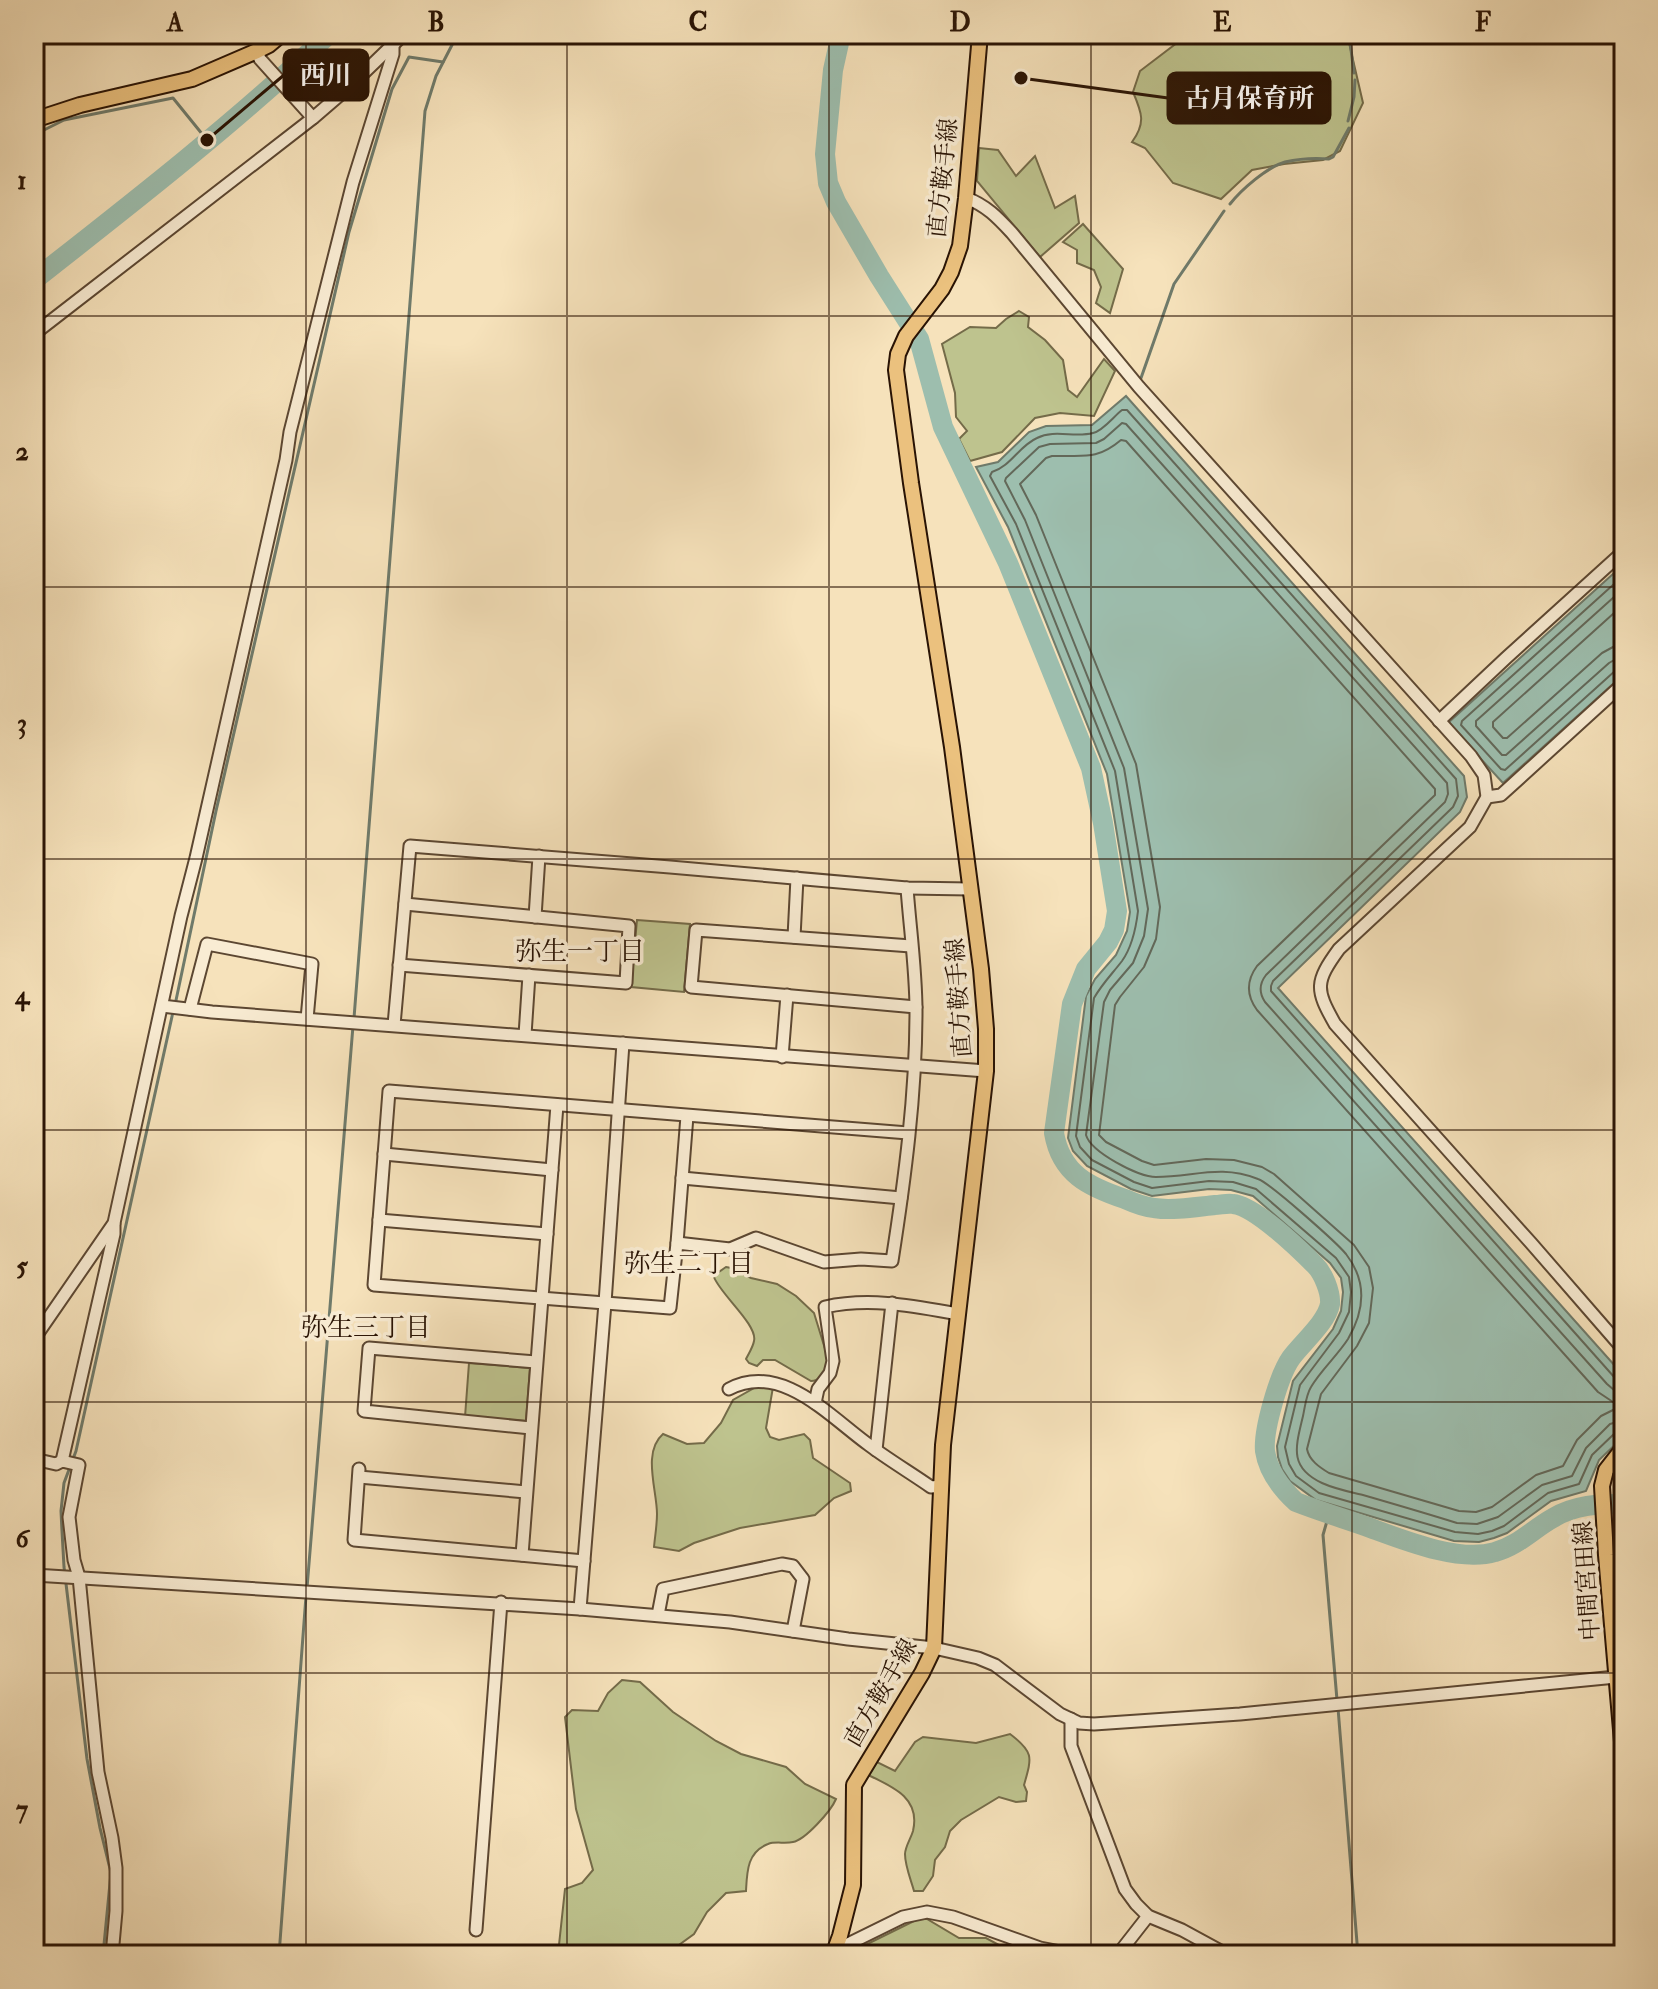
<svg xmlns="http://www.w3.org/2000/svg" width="1658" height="1989" font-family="'IM FELL Double Pica','Noto Serif JP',serif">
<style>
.green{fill:#bec38e;stroke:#746b49;stroke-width:2}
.water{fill:#9dbeae;stroke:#6f7a6a;stroke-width:2}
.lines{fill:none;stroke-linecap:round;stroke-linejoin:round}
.shore{stroke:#636859;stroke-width:2}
.stream{stroke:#6f7a6a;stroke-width:3}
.river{stroke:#9dbeae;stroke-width:20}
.minor-casing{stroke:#5c4732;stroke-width:15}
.major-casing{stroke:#291304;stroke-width:18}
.minor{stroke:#f9ecd3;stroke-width:11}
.major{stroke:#ebc17e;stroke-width:14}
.grid{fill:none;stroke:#291304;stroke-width:2;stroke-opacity:0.55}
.labels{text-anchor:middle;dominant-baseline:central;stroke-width:7;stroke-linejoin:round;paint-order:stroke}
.street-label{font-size:24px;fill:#291304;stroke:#f9ecd3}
.neighbourhood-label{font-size:26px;fill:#291304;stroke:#f9ecd3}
.leader{fill:none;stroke:#291304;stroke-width:3}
.callout-dot{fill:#291304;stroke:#f9ecd3;stroke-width:3}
.callout{fill:#291304;stroke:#291304;stroke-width:3}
.callout-label{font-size:26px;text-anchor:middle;font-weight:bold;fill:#fff}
.neatline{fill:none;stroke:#291304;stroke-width:3}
.grid-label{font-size:26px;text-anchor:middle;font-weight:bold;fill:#291304}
</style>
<rect width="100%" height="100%" fill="#f6e2bb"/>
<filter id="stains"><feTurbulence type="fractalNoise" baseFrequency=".0025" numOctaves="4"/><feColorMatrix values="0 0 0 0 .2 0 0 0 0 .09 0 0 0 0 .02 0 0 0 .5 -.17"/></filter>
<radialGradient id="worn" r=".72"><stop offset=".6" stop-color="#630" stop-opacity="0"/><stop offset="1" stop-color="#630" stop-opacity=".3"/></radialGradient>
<g class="green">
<path d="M1185,34H1347L1363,103L1340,151L1323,160L1284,164L1252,170L1221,199L1173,183L1145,148L1132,142C1146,123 1142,113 1133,92L1140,71L1182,39Z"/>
<polygon points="979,148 998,150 1016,176 1035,156 1055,208 1075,196 1079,223 1040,257 977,181"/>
<polygon points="1083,224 1123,269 1110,313 1096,303 1101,287 1094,270 1077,263 1077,250 1063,242"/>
<polygon points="1019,311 1029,317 1028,327 1045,340 1063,360 1068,390 1077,397 1104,359 1115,371 1094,416 1060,413 1035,418 1002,452 970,461 959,439 967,431 956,417 955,393 942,344 970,327 996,328 1006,319"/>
<polygon points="637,920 690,924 684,992 631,987"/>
<path d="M726,1267L731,1268L751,1278L777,1284L796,1296L814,1313L830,1365C826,1373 820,1381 811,1381L775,1360H763L757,1366L749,1363L746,1359C749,1353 753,1347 754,1341C758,1325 720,1294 714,1277L716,1274Z"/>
<polygon points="469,1363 530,1368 526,1421 465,1417"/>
<path d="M756,1387H773L766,1428L770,1437L779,1440L804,1434L810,1440L813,1458L850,1483L851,1491L834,1498L815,1515L740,1528L694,1543L679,1551L654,1547C655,1536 657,1525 657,1514C657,1490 642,1452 663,1434L687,1444L704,1443L721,1423L733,1400Z"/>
<path d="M622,1680L640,1682L673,1712L716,1741L741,1754L786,1767L805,1784L836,1799C831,1811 805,1840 793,1842C785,1844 775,1841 768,1844C747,1852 747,1872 746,1891L726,1893L707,1912L694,1934L665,1955H561L559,1945L565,1889L582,1883L593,1870L576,1809L565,1717L572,1710L598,1711L608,1693Z"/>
<path d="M1010,1734C1034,1752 1032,1757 1024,1785L1027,1792L1026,1801L1016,1802L999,1797L961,1820L950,1831L945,1847L935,1860L933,1876L923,1891H914C911,1880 905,1866 905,1854C905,1847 911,1838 913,1831C921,1797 891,1786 866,1774L873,1760L895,1771L915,1742L923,1737L976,1743Z"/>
<polygon points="918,1919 927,1919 959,1938 986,1938 1010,1951 1031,1955 845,1955"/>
</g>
<g class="water">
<polygon points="1126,396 1464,776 1467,797 1460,812 1278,988 1624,1376 1624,1436 1599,1460 1586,1491 1551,1501 1507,1533 1494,1538 1479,1542 1454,1541 1316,1500 1290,1481 1282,1469 1278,1457 1277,1446 1293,1381 1333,1329 1341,1311 1343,1292 1341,1278 1330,1263 1253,1196 1231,1190 1209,1189 1152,1196 1131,1189 1087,1166 1073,1151 1068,1138 1086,996 1095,979 1116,955 1127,931 1130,912 1107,774 1008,527 976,467 998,462 1029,432 1046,426 1092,425"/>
<polygon points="1624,564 1624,674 1503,783 1448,723"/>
</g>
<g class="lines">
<g class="shore">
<path d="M1121,440L1126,441L1435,789V795L1257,966C1246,981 1246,995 1257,1010L1598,1392L1616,1404L1615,1409L1601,1416L1577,1440L1563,1466L1536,1475L1492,1507L1476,1512L1459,1511L1329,1473C1319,1467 1309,1460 1307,1449L1321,1394L1357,1346L1369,1323L1373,1288L1369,1267L1354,1245L1274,1174L1262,1167L1234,1160L1206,1159L1154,1165L1142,1161L1106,1142L1099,1135L1115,1005L1120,997L1144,967L1156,939L1160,907L1136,764L1036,515L1020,484L1046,458L1052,456C1083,455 1096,461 1121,440Z"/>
<polyline points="1624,575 1462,721 1461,725 1501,769 1505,770 1616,670 1624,668"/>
<polyline points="1624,588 1476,721 1476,726 1502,755 1506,755 1609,663 1616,659 1624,658"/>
<polyline points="1624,604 1493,722 1493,727 1503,738 1507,738 1602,653 1613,647 1624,646"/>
<path d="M1624,1381L1615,1378L1271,991V986L1273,981L1453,807L1458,796L1456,779L1127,410H1122C1114,416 1103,431 1093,433C1074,438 1055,429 1037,438C1019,446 1011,466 992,472L990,476L1016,524L1115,771L1138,911C1136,928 1132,947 1122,961C1112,974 1102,984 1094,998L1076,1136L1080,1147L1092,1160L1134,1182L1152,1188L1209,1181L1233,1182L1256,1189L1336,1258L1349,1277L1351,1292L1349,1312L1339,1333L1300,1385L1285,1447L1289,1464L1296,1476L1319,1493L1455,1532L1478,1534L1492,1531L1504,1526L1548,1493L1579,1484L1592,1455L1616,1432L1624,1431"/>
<path d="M1624,1391L1614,1390L1607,1384L1265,1002C1259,993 1259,984 1266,975L1445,802L1448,794L1447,783L1126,424L1122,423L1104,439L1096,443L1050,444L1039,447L1006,478L1005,481L1025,520L1124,768L1148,909L1144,936L1133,963L1110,990L1104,1002L1086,1135C1091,1152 1138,1177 1156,1177C1194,1177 1220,1164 1258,1179C1270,1183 1337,1243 1346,1254C1367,1281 1365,1310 1348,1339C1337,1356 1321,1370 1311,1387C1306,1395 1305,1407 1303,1416C1296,1446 1288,1467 1322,1483C1335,1489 1350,1492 1363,1495C1394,1504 1425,1513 1457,1523L1477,1524L1498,1517L1542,1485L1572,1476L1586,1448L1610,1424L1624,1420"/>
</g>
<g class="stream">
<polyline points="1349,34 1354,73"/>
<polyline points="1348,121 1354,97 1355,80"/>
<polyline points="34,135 64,120 173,98 207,140"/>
<path d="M1230,204C1241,190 1267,167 1285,162C1298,159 1316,158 1329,159L1333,157L1349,128"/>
<polyline points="1141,378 1174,284 1224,211"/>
<polyline points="175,1005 216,811 349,232 392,89 409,57 443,62"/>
<polyline points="354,1018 425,111 436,76 452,45 455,34"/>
<polyline points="1329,1514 1323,1535 1337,1700"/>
<polyline points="307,1588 353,1026"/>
<polyline points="1338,1708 1358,1955"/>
<polyline points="103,1955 111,1873 100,1828 87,1759 64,1567 62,1531 61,1511 64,1483 76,1451 173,1012"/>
<polyline points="279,1955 306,1596"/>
</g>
<g class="river">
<path d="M841,34L833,70L825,154L828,183L836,202L879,276L919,339L943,427L1008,563L1091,768L1103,823L1117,911L1114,930L1108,942L1086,969L1072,1004L1054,1133C1061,1174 1089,1187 1125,1199C1134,1203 1144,1207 1154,1208C1173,1211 1196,1207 1215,1205C1220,1205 1227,1203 1233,1204C1255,1206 1299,1249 1315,1265C1323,1273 1331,1292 1330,1304C1327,1322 1302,1343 1291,1358C1279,1375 1263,1430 1265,1451C1268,1471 1282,1489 1296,1502C1319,1511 1342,1518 1365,1526C1401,1539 1458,1563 1495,1552C1518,1546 1533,1529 1553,1518C1572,1506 1602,1502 1624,1505"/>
<path d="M34,280C135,201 236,122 329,34"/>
</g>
<g class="minor-casing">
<g id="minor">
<polyline points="257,51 260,59 313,118"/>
<path d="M966,198C986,205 998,218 1012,233L1139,387L1471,756L1484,775L1487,797L1470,827L1339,949C1315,982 1315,989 1335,1024L1531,1243L1624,1350"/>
<polyline points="34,334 313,118 349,87 404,34"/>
<polyline points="1439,721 1506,658 1624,551"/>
<polyline points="1487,797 1501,795 1624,683"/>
<path d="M907,888C910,929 916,970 916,1011C916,1094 905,1178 892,1261L861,1259L824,1262L756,1238L730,1249L677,1243L670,1308L374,1285L389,1091L908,1133"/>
<polyline points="535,917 539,856"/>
<polyline points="794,937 797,878"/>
<polyline points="911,946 696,930 691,987 916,1007"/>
<polyline points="399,965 626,983 629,926 405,904"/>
<polyline points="162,1006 212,1012 986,1071"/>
<polyline points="190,1009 207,944 312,964 307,1019"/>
<polyline points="394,1025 410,846 670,867 907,888 970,889"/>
<polyline points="525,1035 529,975"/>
<polyline points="782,1057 787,995"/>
<polyline points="384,1154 552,1170"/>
<polyline points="682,1178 901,1198"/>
<polyline points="379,1220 547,1234"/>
<polyline points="677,1243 687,1116"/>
<polyline points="34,1339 114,1223 181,916 196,858 286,460 290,432 353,182 393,54 393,44"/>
<path d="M729,1389C781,1361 830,1417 869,1445C889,1460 911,1473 931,1487L942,1486"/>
<path d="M815,1403L818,1389L830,1373L833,1361L825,1307C870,1297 913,1306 958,1314"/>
<polyline points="531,1428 364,1411 369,1348 536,1362"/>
<polyline points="876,1450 892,1303"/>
<polyline points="34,1459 56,1464 62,1461 79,1465 69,1517 74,1560 79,1577 98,1772 112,1838 116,1868 116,1911 112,1955"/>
<polyline points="62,1461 114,1234 114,1224"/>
<polyline points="359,1469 354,1540 584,1561"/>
<polyline points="359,1477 526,1492"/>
<polyline points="522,1555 557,1105"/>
<polyline points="34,1575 580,1609 730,1622 848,1639 934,1648 978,1658 995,1665 1060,1714 1079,1723 1094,1724 1240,1714 1616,1677"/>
<polyline points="580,1609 605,1303 623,1043"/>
<polyline points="658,1615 663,1589 782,1564 793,1566 803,1579 793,1631"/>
<polyline points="1071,1719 1071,1746 1125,1889 1136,1904 1148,1916 1182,1930 1228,1955"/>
<polyline points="476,1930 501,1602"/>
<polyline points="836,1950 903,1917 927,1912 953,1917 1040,1948 1076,1955"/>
<polyline points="1122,1955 1123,1948 1148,1916"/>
</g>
</g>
<g class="major-casing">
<g id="major">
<polyline points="34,120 80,105 192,79 257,51 269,45 282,34"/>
<polyline points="1624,1447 1606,1470 1602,1486 1606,1555 1624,1765"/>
<polyline points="833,1955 840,1936 853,1885 854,1785 922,1673 934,1648 943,1445 986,1071 986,1029 981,969 952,747 911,483 896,370 898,354 906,336 942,289 951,272 960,246 966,198 980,34"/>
</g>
</g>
<use href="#minor" class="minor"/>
<use href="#major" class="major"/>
</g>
<path class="grid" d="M306,34V1955M567,34V1955M829,34V1955M1091,34V1955M1352,34V1955M34,316H1624M34,587H1624M34,859H1624M34,1130H1624M34,1402H1624M34,1673H1624"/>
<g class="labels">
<g class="street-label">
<text transform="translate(943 178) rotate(-84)">直方鞍手線</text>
<text transform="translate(959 998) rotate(-94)">直方鞍手線</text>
<text transform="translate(1587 1581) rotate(-94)">中間宮田線</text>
<text transform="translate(881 1693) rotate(-60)">直方鞍手線</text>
</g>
<g class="neighbourhood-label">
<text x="580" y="952">弥生一丁目</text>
<text x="689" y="1264">弥生二丁目</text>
<text x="366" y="1328">弥生三丁目</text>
</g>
</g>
<path class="leader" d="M207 140L284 75M1021 78L1168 98"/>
<g class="callout-dot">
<circle cx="207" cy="140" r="8"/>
<circle cx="1021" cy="78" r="8"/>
</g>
<g class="callout">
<rect x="284" y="50" width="84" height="50" rx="8"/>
<rect x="1168" y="73" width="162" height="50" rx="8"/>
</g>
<g class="callout-label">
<text x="326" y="84">西川</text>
<text x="1249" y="107">古月保育所</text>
</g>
<rect width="1658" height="1989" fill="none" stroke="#f6e2bb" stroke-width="88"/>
<rect x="44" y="44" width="1570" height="1901" class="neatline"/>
<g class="grid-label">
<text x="175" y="31">A</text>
<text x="436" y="31">B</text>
<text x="698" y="31">C</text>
<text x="960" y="31">D</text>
<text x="1222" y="31">E</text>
<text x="1483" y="31">F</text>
<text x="22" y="189">1</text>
<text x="22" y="460">2</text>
<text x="22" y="732">3</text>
<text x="22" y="1004">4</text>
<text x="22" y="1275">5</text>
<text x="22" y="1547">6</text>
<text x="22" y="1818">7</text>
</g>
<rect width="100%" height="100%" filter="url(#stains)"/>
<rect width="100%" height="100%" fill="url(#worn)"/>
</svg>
